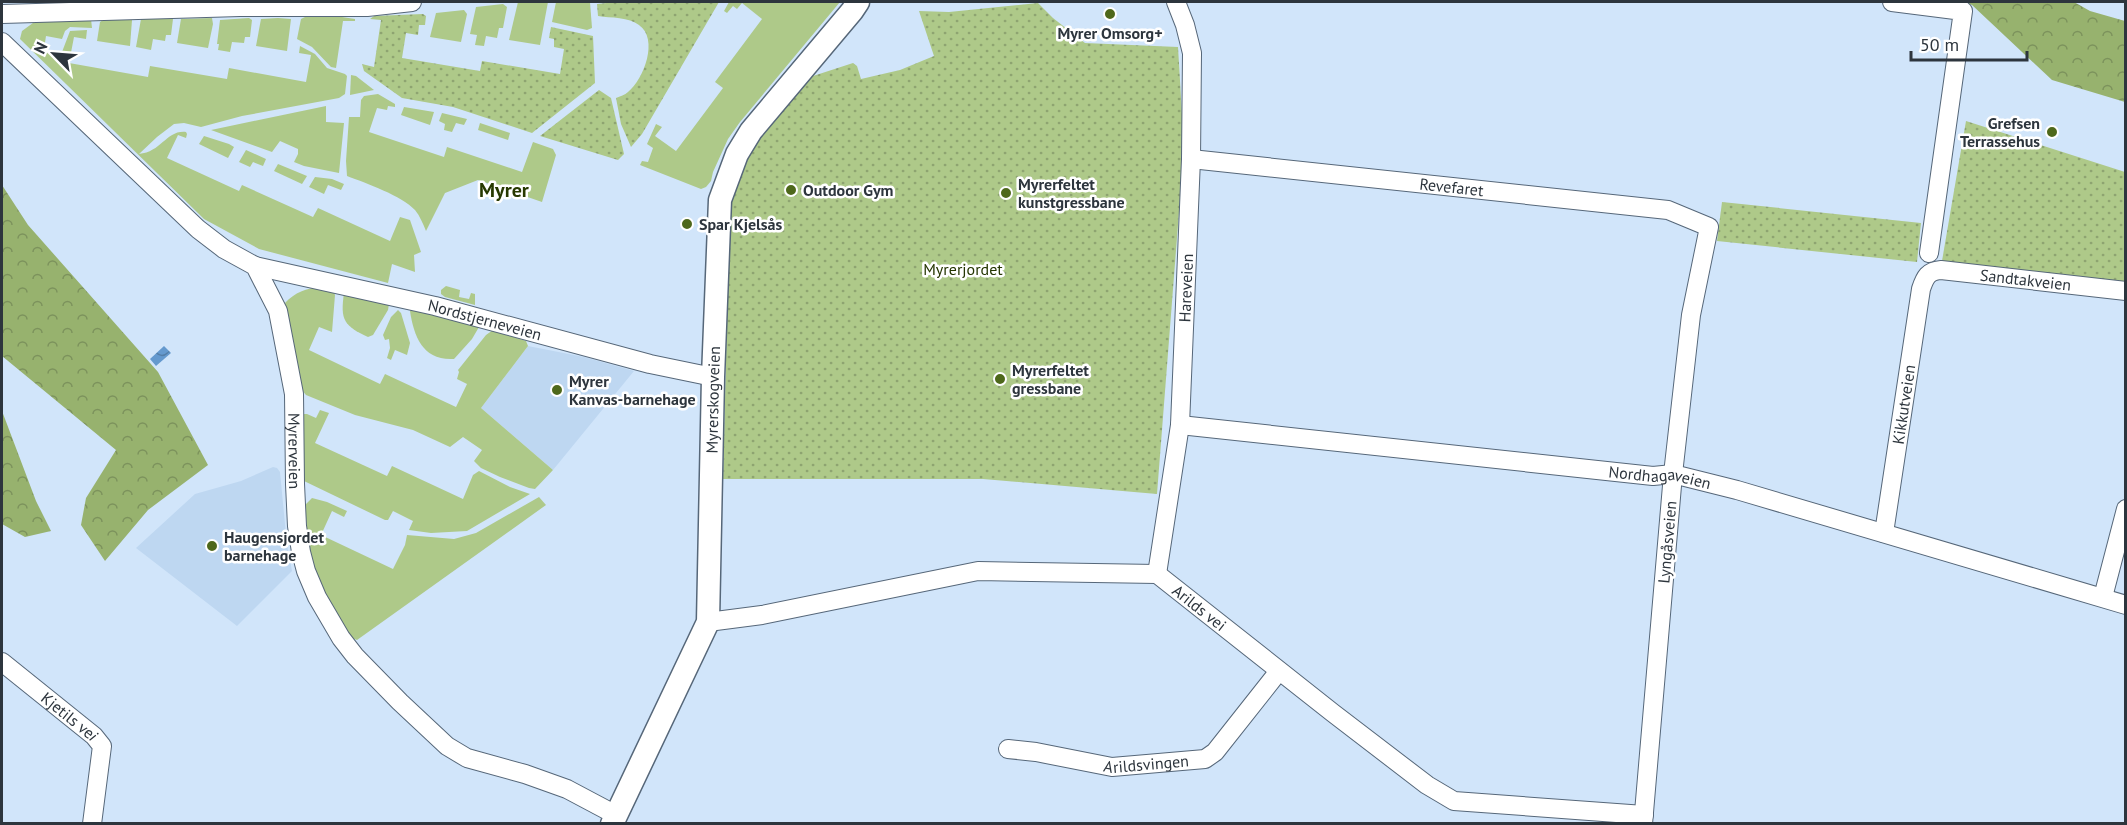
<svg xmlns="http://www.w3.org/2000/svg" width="2127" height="825" font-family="'PT Sans',sans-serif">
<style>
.built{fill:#bed7f1}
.grass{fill:#aec989}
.forest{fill:url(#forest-crowns)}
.park{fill:url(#park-dots)}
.water{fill:url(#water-waves)}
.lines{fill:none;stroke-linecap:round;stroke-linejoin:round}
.minor-casing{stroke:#566779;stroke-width:20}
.tertiary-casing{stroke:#566779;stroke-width:25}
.minor{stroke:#fff;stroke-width:18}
.tertiary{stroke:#fff;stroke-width:22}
.poi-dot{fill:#4e681b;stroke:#fff;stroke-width:2}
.labels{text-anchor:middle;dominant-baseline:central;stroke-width:5;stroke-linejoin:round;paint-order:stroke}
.poi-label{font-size:16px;font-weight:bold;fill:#2d353d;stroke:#fff;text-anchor:start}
.street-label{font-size:16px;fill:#2d353d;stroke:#fff}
.park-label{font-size:16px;fill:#243501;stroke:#fff}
.quarter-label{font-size:20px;font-weight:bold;fill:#273901;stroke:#fff}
</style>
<defs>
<pattern id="forest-crowns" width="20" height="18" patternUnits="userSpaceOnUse" patternTransform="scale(1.5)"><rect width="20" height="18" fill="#97b26e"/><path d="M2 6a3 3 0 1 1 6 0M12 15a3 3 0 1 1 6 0" fill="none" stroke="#7c925c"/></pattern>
<pattern id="park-dots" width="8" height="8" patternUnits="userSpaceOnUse" patternTransform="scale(1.5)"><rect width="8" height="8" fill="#aec989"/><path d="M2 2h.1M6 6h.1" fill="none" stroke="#8ea471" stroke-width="1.8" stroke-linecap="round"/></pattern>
<pattern id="water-waves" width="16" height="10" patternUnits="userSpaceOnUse" patternTransform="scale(1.5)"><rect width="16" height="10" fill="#6499ce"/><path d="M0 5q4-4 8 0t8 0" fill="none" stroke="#537ea8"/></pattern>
</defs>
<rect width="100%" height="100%" fill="#d1e5fa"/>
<g class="built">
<polygon points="528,346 584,357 634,371 553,470 481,408"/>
<polygon points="273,467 277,468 280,472 287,545 292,571 237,626 136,548 195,494 241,481"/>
</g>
<g class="grass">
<polygon points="518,2 548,2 540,45 509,40"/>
<polygon points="556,2 590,2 592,28 587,30 552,22"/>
<polygon points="729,2 840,2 740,122 728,139 713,172 711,181 706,187 701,189 640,165 642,161 648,162 653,148 647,144 656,124 662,127 655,136 676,151 723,88 715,82 762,19 742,3 737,9 733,6 727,13 724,11"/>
<polygon points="503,4 507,7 503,28 499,28 497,38 486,36 484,46 475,45 477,35 470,34 476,7"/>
<polygon points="464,10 467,14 461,42 430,37 436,13"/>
<polygon points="305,17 342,17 355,19 355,21 343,21 336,68 331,67 312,47 297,39 301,19"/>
<polygon points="212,18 213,24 208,48 177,43 181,19"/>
<polygon points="249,18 252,20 250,37 245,37 244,43 232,42 230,52 218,50 219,44 217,44 220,20"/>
<polygon points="278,18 291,19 287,51 256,46 261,19"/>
<path d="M91,19L92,28L70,27L65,31L62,39L46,36L44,49L62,52L70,31L87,30L86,39L74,37L69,63L148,77L150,66L227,79L229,68L306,82L311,55L299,53L300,46L315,54L327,68L345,74L347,76L345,94L339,98L242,116L201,127L184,123L174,124L157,137L139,154C162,152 166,130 186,132L187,134L186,138L178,135L167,158L239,191L242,185L313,217L318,208L390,241L400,217L410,220L421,252L414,255L415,272L392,264L388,283L259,249L204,219L20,39L22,31L37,20Z"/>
<polygon points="105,19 132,20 130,46 97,41 100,22"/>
<polygon points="141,19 173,19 171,35 166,35 165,41 153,39 151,50 136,47"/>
<polygon points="351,75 356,76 374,90 350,95"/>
<path d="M378,94L395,104V107L388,106L387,110L377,108L369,132L444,157L447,147L522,172L533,142L553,149L556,155L542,202L478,180L445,193L426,231C423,224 420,216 415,210C402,196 366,183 347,176L346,161L349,117H360L361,100L364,96Z"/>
<polygon points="326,106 326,122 344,123 339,173 304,166 294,162 298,154 298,149 280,141 272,152 211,130"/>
<polygon points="404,107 434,112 430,125 401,115"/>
<polygon points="442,113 467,119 464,125 456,123 452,132 444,130 445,124 439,121"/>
<polygon points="480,123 510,133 508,140 478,130"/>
<polygon points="204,136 229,144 234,147 228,158 199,144"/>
<polygon points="246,150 266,159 263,166 253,162 250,167 239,162"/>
<polygon points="278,164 307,176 302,184 274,171"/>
<polygon points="315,177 332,179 344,184 341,190 328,185 324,194 309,187"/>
<path d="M321,286L333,290L335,295L332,332L319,327L309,350L380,384L385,374L456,407L467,384L457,379L459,372L458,370L486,335L493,330L526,341L528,346L481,408L553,470L535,489L529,488L500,477L481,468L474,461L482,450L463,437L450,447L413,430L355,415L306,395L301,389L285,303C295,292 306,289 321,286Z"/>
<polygon points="446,286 460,290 459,297 469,299 471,293 475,294 475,305 445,297 441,294 441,290"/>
<path d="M344,293L389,304L388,310L373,335L368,337C344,326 340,320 344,293Z"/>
<path d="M411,309L473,325L479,327L472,339L454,359C423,361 414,337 410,311Z"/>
<polygon points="398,310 401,313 410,343 407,355 395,350 391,360 387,358 390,348 389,339 385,340 383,335 391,317"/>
<polygon points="320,410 329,413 315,443 387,476 392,466 463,499 473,475 479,471 510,487 530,494 467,531 431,533 409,530 413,521 393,511 388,520 385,520 304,481 302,474 302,414 307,414 316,418"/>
<polygon points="539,497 546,505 357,640 352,638 327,599 315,570 308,543 305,505 312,498 327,502 347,511 344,517 332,511 321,535 393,569 405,545 407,535 454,539 476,533"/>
</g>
<g class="forest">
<polygon points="1964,2 2074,2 2090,11 2125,21 2125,102 2052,80 1972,5"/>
<polygon points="2,185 28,225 158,372 208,465 148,510 105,561 81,525 86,498 116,450 2,356"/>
<polygon points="2,411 36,501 51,531 25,537 2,524"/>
</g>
<g class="park">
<path d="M616,2H719L642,134L631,147L621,124L616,98C620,96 625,95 628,92C644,79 659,39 639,25C629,17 611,18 598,16L597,4Z"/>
<polygon points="1038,3 1053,18 1085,43 1178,47 1184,148 1157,494 983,479 723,479 730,201 749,152 766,126 810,77 853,63 857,66 861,79 900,70 934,56 919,11 949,12"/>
<polygon points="423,14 426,16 425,25 419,25 418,35 406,33 402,58 480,71 482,61 560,74 564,49 554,47 554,39 549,38 551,27 593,36 595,83 532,133 453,107 402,98 364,71 362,64 374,67 381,20 370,19 374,16"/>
<polygon points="599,90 611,98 624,154 618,160 540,136"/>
<polygon points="1966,121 2125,172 2125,289 1942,261"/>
<polygon points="1722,202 1921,223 1917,262 1717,241"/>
</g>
<polygon class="water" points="164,346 171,353 156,366 150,359"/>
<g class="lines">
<g class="minor-casing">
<g id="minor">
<polyline points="1892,2 1963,11 1929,253"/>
<polyline points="2,14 240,7 367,7 412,2"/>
<path id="s1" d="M2,42L198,229L224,249L255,266L278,311L294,394L295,484L297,526L301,552L306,571L317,597L341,638L355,656L400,702L447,746L467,758L525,774L567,789L616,815"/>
<path id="s2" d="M1191,159L1668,210L1709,227L1691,315L1673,474L1643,824"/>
<path id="s3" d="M255,266L435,306L650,364L713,377"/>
<path id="s4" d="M1180,425L1653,476L1673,474L1737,490L2126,605"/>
<path id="s5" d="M1884,533L1921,289C1925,277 1928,271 1941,270L2126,291"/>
<path id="s6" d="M1157,574L1180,425L1191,159L1192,53L1185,25L1176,2"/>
<polyline points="2103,597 2126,509"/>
<path id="s7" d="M708,622L762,615L978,571L1157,574L1333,713L1427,785L1454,801L1644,815"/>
<path id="s8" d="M2,662L94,736L102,746L92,824"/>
<path id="s9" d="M1008,749L1036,752L1112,767L1205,759L1215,752L1279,671"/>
</g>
</g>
<g class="tertiary-casing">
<g id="tertiary">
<path id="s10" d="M612,824L708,622L713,377L720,200L737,154L751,131L852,11L858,2"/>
</g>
</g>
<use href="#minor" class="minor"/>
<use href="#tertiary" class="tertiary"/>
</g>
<g class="poi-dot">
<circle cx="1110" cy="14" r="6"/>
<circle cx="2052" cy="132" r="6"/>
<circle cx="791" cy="190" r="6"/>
<circle cx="1006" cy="193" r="6"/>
<circle cx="687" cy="224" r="6"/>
<circle cx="1000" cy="379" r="6"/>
<circle cx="557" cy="390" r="6"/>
<circle cx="212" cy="546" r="6"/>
</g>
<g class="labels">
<g class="poi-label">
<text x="1110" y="33" text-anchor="middle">Myrer Omsorg+</text>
<text x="2040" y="123" text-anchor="end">Grefsen<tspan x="2040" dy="18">Terrassehus</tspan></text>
<text x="1018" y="184">Myrerfeltet<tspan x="1018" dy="18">kunstgressbane</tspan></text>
<text x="803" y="190">Outdoor Gym</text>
<text x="699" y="224">Spar Kjelsås</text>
<text x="1012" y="370">Myrerfeltet<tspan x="1012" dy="18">gressbane</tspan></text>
<text x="569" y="381">Myrer<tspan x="569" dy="18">Kanvas-barnehage</tspan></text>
<text x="224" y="537">Haugensjordet<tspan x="224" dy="18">barnehage</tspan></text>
</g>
<g class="street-label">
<text stroke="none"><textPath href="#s2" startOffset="262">Revefaret</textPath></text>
<text stroke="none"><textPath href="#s5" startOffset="362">Sandtakveien</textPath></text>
<text stroke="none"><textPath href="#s6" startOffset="288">Hareveien</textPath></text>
<text stroke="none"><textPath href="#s3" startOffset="236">Nordstjerneveien</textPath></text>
<text stroke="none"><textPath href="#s10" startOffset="446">Myrerskogveien</textPath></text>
<text stroke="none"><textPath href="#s5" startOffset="130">Kikkutveien</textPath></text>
<text stroke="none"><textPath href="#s1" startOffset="531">Myrerveien</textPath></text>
<text stroke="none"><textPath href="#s4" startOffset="483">Nordhagaveien</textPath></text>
<text transform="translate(1667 542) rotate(-85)">Lyngåsveien</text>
<text stroke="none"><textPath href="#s7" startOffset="508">Arilds vei</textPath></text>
<text stroke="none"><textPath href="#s8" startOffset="87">Kjetils vei</textPath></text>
<text stroke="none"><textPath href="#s9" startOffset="140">Arildsvingen</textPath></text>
</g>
<g class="park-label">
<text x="963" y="269">Myrerjordet</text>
</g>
<g class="quarter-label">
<text x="504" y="190">Myrer</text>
</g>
</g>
<rect width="2127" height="825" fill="none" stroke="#2d353d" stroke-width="6"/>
<g transform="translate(54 54) rotate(295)" stroke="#ffffff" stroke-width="4.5" paint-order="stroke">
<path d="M0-4.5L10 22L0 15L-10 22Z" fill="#2d353d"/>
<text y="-9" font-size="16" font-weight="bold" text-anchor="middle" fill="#2d353d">N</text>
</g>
<path d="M1911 51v9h116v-9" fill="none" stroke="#2d353d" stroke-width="3"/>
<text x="1920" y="51" font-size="18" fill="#2d353d" stroke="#ffffff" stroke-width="4.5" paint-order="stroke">50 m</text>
</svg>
